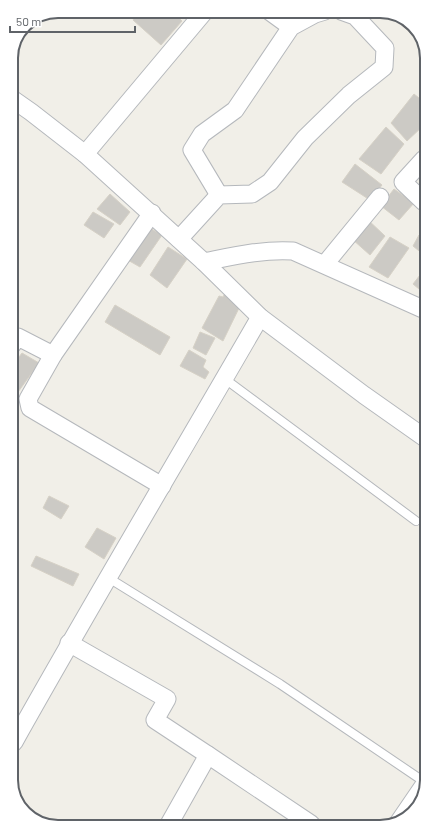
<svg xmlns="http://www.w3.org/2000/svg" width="438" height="838" font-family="Barlow,sans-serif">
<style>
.building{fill:#cccac5;stroke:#d6d1c6}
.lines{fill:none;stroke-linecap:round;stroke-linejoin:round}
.lane-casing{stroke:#b5b8bc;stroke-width:10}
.street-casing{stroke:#b5b8bc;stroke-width:19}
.lane{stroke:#fff;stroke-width:8}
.street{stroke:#fff;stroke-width:17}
.rim{fill:none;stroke:#5f6368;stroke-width:2}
</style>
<rect width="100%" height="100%" fill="#f1efe8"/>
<g class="building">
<polygon points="140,11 172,11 182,21 161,45 133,20"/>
<polygon points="399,17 406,19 418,34 415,38 397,20"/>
<polygon points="414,94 424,102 424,125 407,141 391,123"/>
<polygon points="386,127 404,144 381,174 359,159"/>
<polygon points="355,164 382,185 370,200 342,182"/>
<polygon points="394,189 414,203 399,220 381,206"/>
<polygon points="110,194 130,212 120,225 97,209"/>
<polygon points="93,212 114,224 104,238 84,225"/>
<polygon points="366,218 385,236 370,255 352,239"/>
<polygon points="148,227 162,235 140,267 126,259"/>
<polygon points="419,235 424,239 424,255 413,246"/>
<polygon points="390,237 409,248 388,278 369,267"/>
<polygon points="168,247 187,259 167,288 150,275"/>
<polygon points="424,270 425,294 413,284"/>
<polygon points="225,293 240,306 223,341 202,328 219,296 223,297"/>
<polygon points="115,305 170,337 160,355 105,322"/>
<polygon points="200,332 215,338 206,355 193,348"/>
<polygon points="189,350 206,360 203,367 209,372 205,379 180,366"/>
<polygon points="22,353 39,363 18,392 13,388 13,365"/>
<polygon points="49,496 69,506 61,519 43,508"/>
<polygon points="97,528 116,538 104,559 85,547"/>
<polygon points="36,556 79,574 73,586 31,566"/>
</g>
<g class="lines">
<g class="lane-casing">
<g id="lane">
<polyline points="225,379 416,521"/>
<polyline points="107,577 280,684 426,783"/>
</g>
</g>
<g class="street-casing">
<g id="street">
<polyline points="269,11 291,27"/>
<polyline points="11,98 31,112 85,154 204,262 260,317 364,395 425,438"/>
<polyline points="85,154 205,11"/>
<polyline points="424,159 403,182 424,202"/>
<polyline points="219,195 192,150 202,134 235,110 291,27 315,14 325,11"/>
<polyline points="179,239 219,195 252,194 270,182 305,138 349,95 384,67 385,48 355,16 341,11"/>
<path d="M204,262C234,256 263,249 293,251L425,310"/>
<polyline points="325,264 380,197"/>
<polyline points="12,345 18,337 53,355 28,399 30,408 162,486"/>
<polyline points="53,355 152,213"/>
<polyline points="69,643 167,699 155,720 208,755 168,826"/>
<path d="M14,742C94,599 178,459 260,317"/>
<polyline points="208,755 311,824"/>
<polyline points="398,823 426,782"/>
</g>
</g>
<use href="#lane" class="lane"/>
<use href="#street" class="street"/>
</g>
<path d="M0 0H438V838H0ZM58 18H380A40 40 0 0 1 420 58V780A40 40 0 0 1 380 820H58A40 40 0 0 1 18 780V58A40 40 0 0 1 58 18Z" fill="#fff" fill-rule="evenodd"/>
<path class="rim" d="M58 18H380A40 40 0 0 1 420 58V780A40 40 0 0 1 380 820H58A40 40 0 0 1 18 780V58A40 40 0 0 1 58 18Z"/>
<path d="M10 26v6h125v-6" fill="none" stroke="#5f6368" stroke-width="2"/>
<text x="16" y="26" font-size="12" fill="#5f6368" stroke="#ffffff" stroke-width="3" paint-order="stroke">50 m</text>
</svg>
